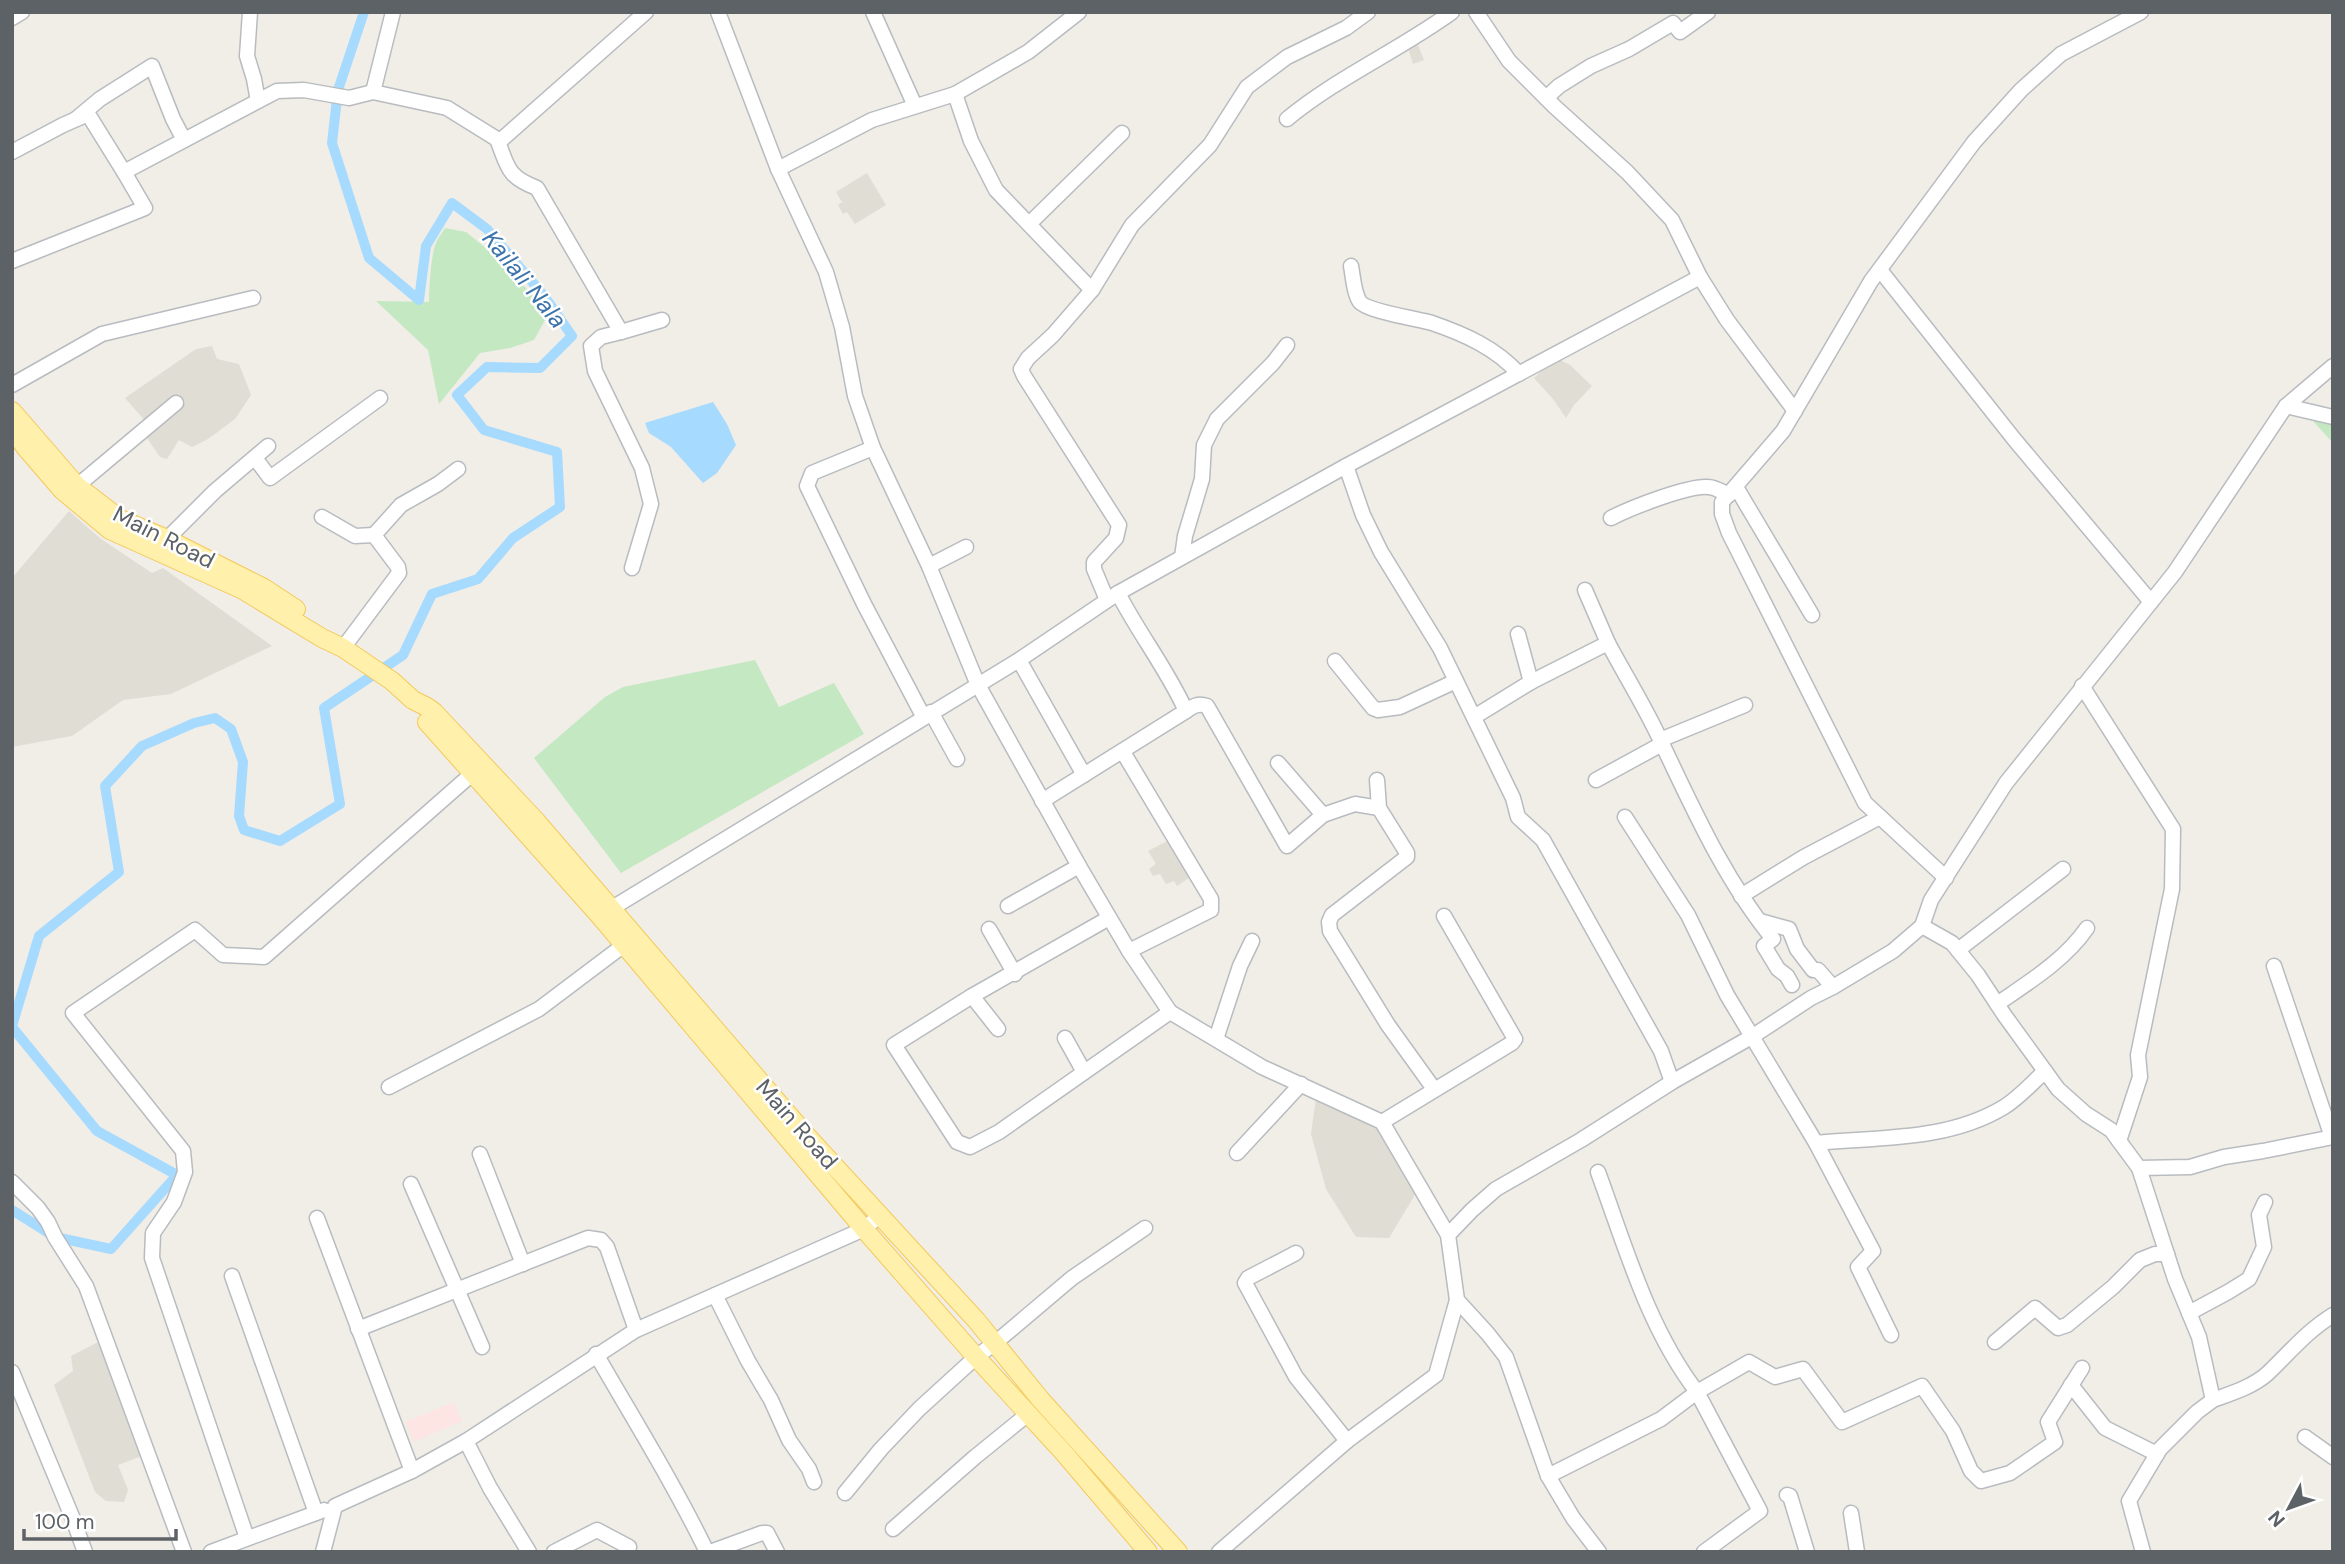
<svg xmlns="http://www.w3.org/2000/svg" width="2345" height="1564" font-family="'DM Sans',sans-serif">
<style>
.education{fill:#e0ddd4}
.medical{fill:#fce5e3}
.green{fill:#c3e8c2}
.water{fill:#a7daff}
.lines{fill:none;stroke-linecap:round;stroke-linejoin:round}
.canal{stroke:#a7daff;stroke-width:10}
.minor-casing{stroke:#b8bcc0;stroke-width:17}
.major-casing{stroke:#f5c85a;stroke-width:20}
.minor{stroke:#fff;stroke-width:14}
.major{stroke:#fff1ac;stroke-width:18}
.labels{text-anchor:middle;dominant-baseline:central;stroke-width:5;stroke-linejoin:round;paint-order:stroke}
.street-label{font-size:23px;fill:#5d6267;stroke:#fff}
.water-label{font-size:24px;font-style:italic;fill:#3d74ac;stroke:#fff}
</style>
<rect width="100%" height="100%" fill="#f0eee6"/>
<g class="education">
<polygon points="1418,45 1424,60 1413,64 1408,48"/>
<polygon points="867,173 886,205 855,224 847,212 843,214 838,205 842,202 836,192"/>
<polygon points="212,346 217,359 239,364 251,395 235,419 208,439 192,447 179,440 167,459 160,457 147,438 145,430 147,423 125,398 196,349"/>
<polygon points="1556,358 1570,365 1592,386 1574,405 1566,418 1553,399 1534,378"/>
<polygon points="69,511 101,539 152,573 163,568 272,646 171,694 123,700 72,736 12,747 12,578"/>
<polygon points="1173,838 1195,874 1177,886 1174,881 1166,884 1160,874 1153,876 1149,869 1156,864 1148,851"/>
<polygon points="1316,1098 1377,1125 1416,1193 1389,1238 1356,1237 1326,1189 1311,1134"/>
<polygon points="104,1339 113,1351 137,1402 144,1435 145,1455 118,1465 128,1490 124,1502 106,1501 95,1492 54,1385 73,1371 71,1356"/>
</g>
<polygon class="medical" points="454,1402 462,1421 414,1442 405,1422"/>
<g class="green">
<path d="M445,228L466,232L487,249L529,291L545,320L534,340L510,348L480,353L439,404L428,350L376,301L429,302C429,289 431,254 436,243C438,238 442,233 445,228Z"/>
<polygon points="2314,417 2333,424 2333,443 2313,421"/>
<polygon points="755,660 779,707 834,683 864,734 621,873 534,758 605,697 623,687"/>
</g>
<polygon class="water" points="713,402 727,424 736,445 717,473 703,483 671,447 649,433 645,423"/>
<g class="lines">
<g class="canal">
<polyline points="12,1026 39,936 119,872 105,786 142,746 194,723 215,718 231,729 243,762 239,816 244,830 280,841 340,804 324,708 403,655 432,594 478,579 513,538 560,507 557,452 484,430 457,395 487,367 540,368 572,336 545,297 487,229 452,203 426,246 419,300 369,258 332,143 338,90 364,12"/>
<polyline points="12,1027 97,1131 177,1175 111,1249 55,1237 12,1210"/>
</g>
<g class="minor-casing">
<g id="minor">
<polyline points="250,12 247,56 254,79 258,101"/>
<polyline points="718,12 778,169 826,272 842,327 855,396 873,448 929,566 978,685 1079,866 1129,951 1170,1012 1262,1067 1382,1122 1448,1235 1457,1300 1488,1334 1506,1357 1548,1476 1573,1518 1599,1552"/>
<polyline points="873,12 915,106"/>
<polyline points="1476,12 1509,61 1555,107 1627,172 1672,220 1700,277 1727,320 1795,411"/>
<polyline points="12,18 22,12"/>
<polyline points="373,92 393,12"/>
<polyline points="955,94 971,141 996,190 1092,290"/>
<polyline points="1546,98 1559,86 1591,66 1629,49 1673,23 1680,32 1708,12"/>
<polyline points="76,119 100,99 152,66 173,119 184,140"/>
<path d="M1287,119C1338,77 1398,51 1452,12"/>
<path d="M497,139C508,167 507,177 537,188L621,332L662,320"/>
<polyline points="12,152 63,125 88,114 124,172"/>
<polyline points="778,169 872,120 955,94 1028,52 1079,12"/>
<polyline points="1029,224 1122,133"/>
<polyline points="12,261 145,208 124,172 277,91 304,90 349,98 373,92 447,108 500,141 646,12"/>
<path d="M1351,266C1353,276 1354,294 1360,302C1367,311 1418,319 1432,323C1464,334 1496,348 1519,374"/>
<polyline points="1880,270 2014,439 2151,602"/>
<polyline points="621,332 601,337 591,346 595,371 642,468 651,504 632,568"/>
<polyline points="12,385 102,334 253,298"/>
<polyline points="2286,406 2333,417"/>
<polyline points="873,448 812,473 807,486 864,604 923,716"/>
<polyline points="255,458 270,478 380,398"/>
<polyline points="1346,466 1363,515 1381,552 1440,648 1513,798 1518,817 1543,840 1661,1051 1672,1082"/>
<polyline points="77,486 176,403"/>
<polyline points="1736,487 1812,615"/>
<polyline points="322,517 355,536 374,535"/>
<path d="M1611,518C1630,508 1689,485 1708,487C1715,487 1722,492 1729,495"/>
<polyline points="167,539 215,491 268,446"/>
<polyline points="1182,557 1185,536 1202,479 1204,445 1217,419 1273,363 1287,345"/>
<polyline points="929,566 966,547"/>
<polyline points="1585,590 1608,643"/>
<polyline points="1107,600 1094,569 1094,562 1116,538 1119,525 1024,376 1021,369 1028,358 1053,335 1092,290 1132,225 1210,145 1247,87 1287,57 1346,28 1368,12"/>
<polyline points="1518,634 1531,682"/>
<polyline points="343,648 399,573 398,567 374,535 401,505 438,484 458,469"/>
<polyline points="1019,660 1084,775"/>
<polyline points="1335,661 1373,708 1378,710 1400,707 1456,681"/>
<polyline points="2082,686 2173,829 2172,889 2138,1055 2140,1077 2119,1141"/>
<path d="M1186,711C1193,706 1198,703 1207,706L1287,846L1323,815L1355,804L1379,808"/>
<polyline points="931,712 957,759"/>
<path d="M1474,717L1531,682L1608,643C1624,673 1642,702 1657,733C1691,804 1723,878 1773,939L1764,946L1778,969L1787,976L1792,985"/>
<polyline points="1660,740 1745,705"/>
<polyline points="1123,752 1211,899 1211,910 1129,951"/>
<polyline points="1278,763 1323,815"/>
<polyline points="1377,780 1379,808 1407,853 1407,857 1332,915 1329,922 1330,931 1388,1025 1434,1089"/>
<polyline points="1596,780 1662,744"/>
<path d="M1042,801L1186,711C1167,669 1139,634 1118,593"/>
<polyline points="1625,817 1688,915 1727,995 1816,1143 1873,1251 1858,1267 1891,1335"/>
<polyline points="1946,878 1865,803 1729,533 1722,514 1722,502 1783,431 1871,281 1974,142 2021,90 2061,54 2141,12"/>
<polyline points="1741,896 1804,857 1880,817"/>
<polyline points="1008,906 1079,866"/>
<polyline points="604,913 1019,660 1118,593 1346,466 1700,277"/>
<polyline points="1109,918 972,996 894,1045 957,1142 970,1147 999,1132 1170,1012"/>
<polyline points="1760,921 1789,929 1797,949 1813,970 1818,970 1833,987"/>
<polyline points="1922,926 1952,943 1978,975 2005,1016 2058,1089 2086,1114 2111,1130 2139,1168 2175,1279 2199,1337 2213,1400 2197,1412 2160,1449 2129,1501 2143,1552"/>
<polyline points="989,929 1015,974"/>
<polyline points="1958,950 2063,869"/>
<polyline points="2274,966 2332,1137"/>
<polyline points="972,996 998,1029"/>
<path d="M1997,1004C2029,982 2065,960 2087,928"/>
<polyline points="1065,1038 1084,1072"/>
<polyline points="1216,1039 1240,966 1252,941"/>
<polyline points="389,1087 539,1009 624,945"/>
<polyline points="1382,1122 1512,1043 1515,1039 1444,916"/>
<path d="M1816,1143C1880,1137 1948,1141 2004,1107C2019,1098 2032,1083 2045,1071"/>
<polyline points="1237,1153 1301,1084"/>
<polyline points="480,1154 523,1264"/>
<polyline points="2139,1168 2190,1167 2224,1157 2263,1151 2333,1137"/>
<path d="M1598,1172C1626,1248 1648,1328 1697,1392L1760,1511L1704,1552"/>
<polyline points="12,1182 38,1208 48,1222 55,1237 86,1286 184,1552"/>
<polyline points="411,1184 482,1347"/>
<polyline points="317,1218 412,1471"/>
<polyline points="1448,1235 1472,1210 1496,1189 1581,1140 1672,1082 1753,1036 1811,998 1833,987 1893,951 1922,926 1931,900 2006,783 2175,572 2286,406 2333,366"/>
<polyline points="1296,1253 1248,1278 1245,1283 1296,1377 1347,1441"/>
<polyline points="232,1276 316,1513"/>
<polyline points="715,1295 748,1361 771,1400 789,1440 809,1469 814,1482"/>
<polyline points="2189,1313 2228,1292 2249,1279 2264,1247 2259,1215 2265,1202"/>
<polyline points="358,1329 588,1238 601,1240 607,1247 636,1330"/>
<polyline points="1995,1342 2035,1308 2058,1328 2067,1325 2113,1287 2140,1260 2155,1254 2167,1254"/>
<path d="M596,1354C634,1420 674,1484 707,1552"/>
<polyline points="12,1372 73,1519 85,1552"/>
<polyline points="2071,1385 2105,1428 2157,1454"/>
<path d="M2213,1400C2232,1393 2252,1387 2267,1374C2289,1353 2307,1331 2333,1315"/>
<polyline points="2305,1437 2333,1457"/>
<polyline points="466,1441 490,1488 529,1552"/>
<polyline points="1548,1476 1661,1419 1697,1392 1749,1362 1775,1377 1803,1369 1842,1422 1922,1386 1953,1431 1971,1471 1981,1481 2010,1473 2055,1442 2048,1422 2082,1368"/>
<polyline points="845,1493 881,1449 919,1409 976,1357 995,1343 1072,1278 1145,1228"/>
<polyline points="1787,1495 1790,1496 1807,1552"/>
<polyline points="1851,1513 1857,1552"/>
<polyline points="893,1529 975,1457 1028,1414"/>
<polyline points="247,1538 152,1258 153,1233 174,1202 185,1172 183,1151 73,1013 195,930 223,955 264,957 473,773"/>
<polyline points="211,1552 324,1510"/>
<polyline points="323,1552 335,1506 412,1471 466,1441 636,1330 864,1229 879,1216"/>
<polyline points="554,1552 597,1530 629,1547"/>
<polyline points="710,1552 762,1533 767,1533 777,1552"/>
<polyline points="1219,1552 1347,1441 1436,1375 1457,1300"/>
</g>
</g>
<g class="major-casing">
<g id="major">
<polyline points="12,411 77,486 120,519 167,539 264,588 296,609"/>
<polyline points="12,428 25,447 62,490 110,530 243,590 322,638 343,648 392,681 413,700 427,707 434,712 537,822 806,1135 976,1320 1041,1400 1178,1552"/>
<polyline points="427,722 599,915 864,1229 976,1357 1064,1453 1148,1552"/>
</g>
</g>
<use href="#minor" class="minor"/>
<use href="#major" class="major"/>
</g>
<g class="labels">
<g class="street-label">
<text transform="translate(164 537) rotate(27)">Main Road</text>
<text transform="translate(797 1124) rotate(49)">Main Road</text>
</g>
<g class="water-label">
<text transform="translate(525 279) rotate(51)">Kailali Nala</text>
</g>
</g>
<rect width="2345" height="1564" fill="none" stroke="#5d6267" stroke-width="28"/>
<g transform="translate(2289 1508) rotate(229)" stroke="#ffffff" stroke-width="5" paint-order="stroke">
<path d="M0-5L12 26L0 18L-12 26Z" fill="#5d6267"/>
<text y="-10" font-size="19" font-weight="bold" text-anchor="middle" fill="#5d6267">N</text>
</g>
<path d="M24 1529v10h152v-10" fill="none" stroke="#5d6267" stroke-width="3.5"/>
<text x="35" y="1529" font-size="21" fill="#5d6267" stroke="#ffffff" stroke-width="5" paint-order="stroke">100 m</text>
</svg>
